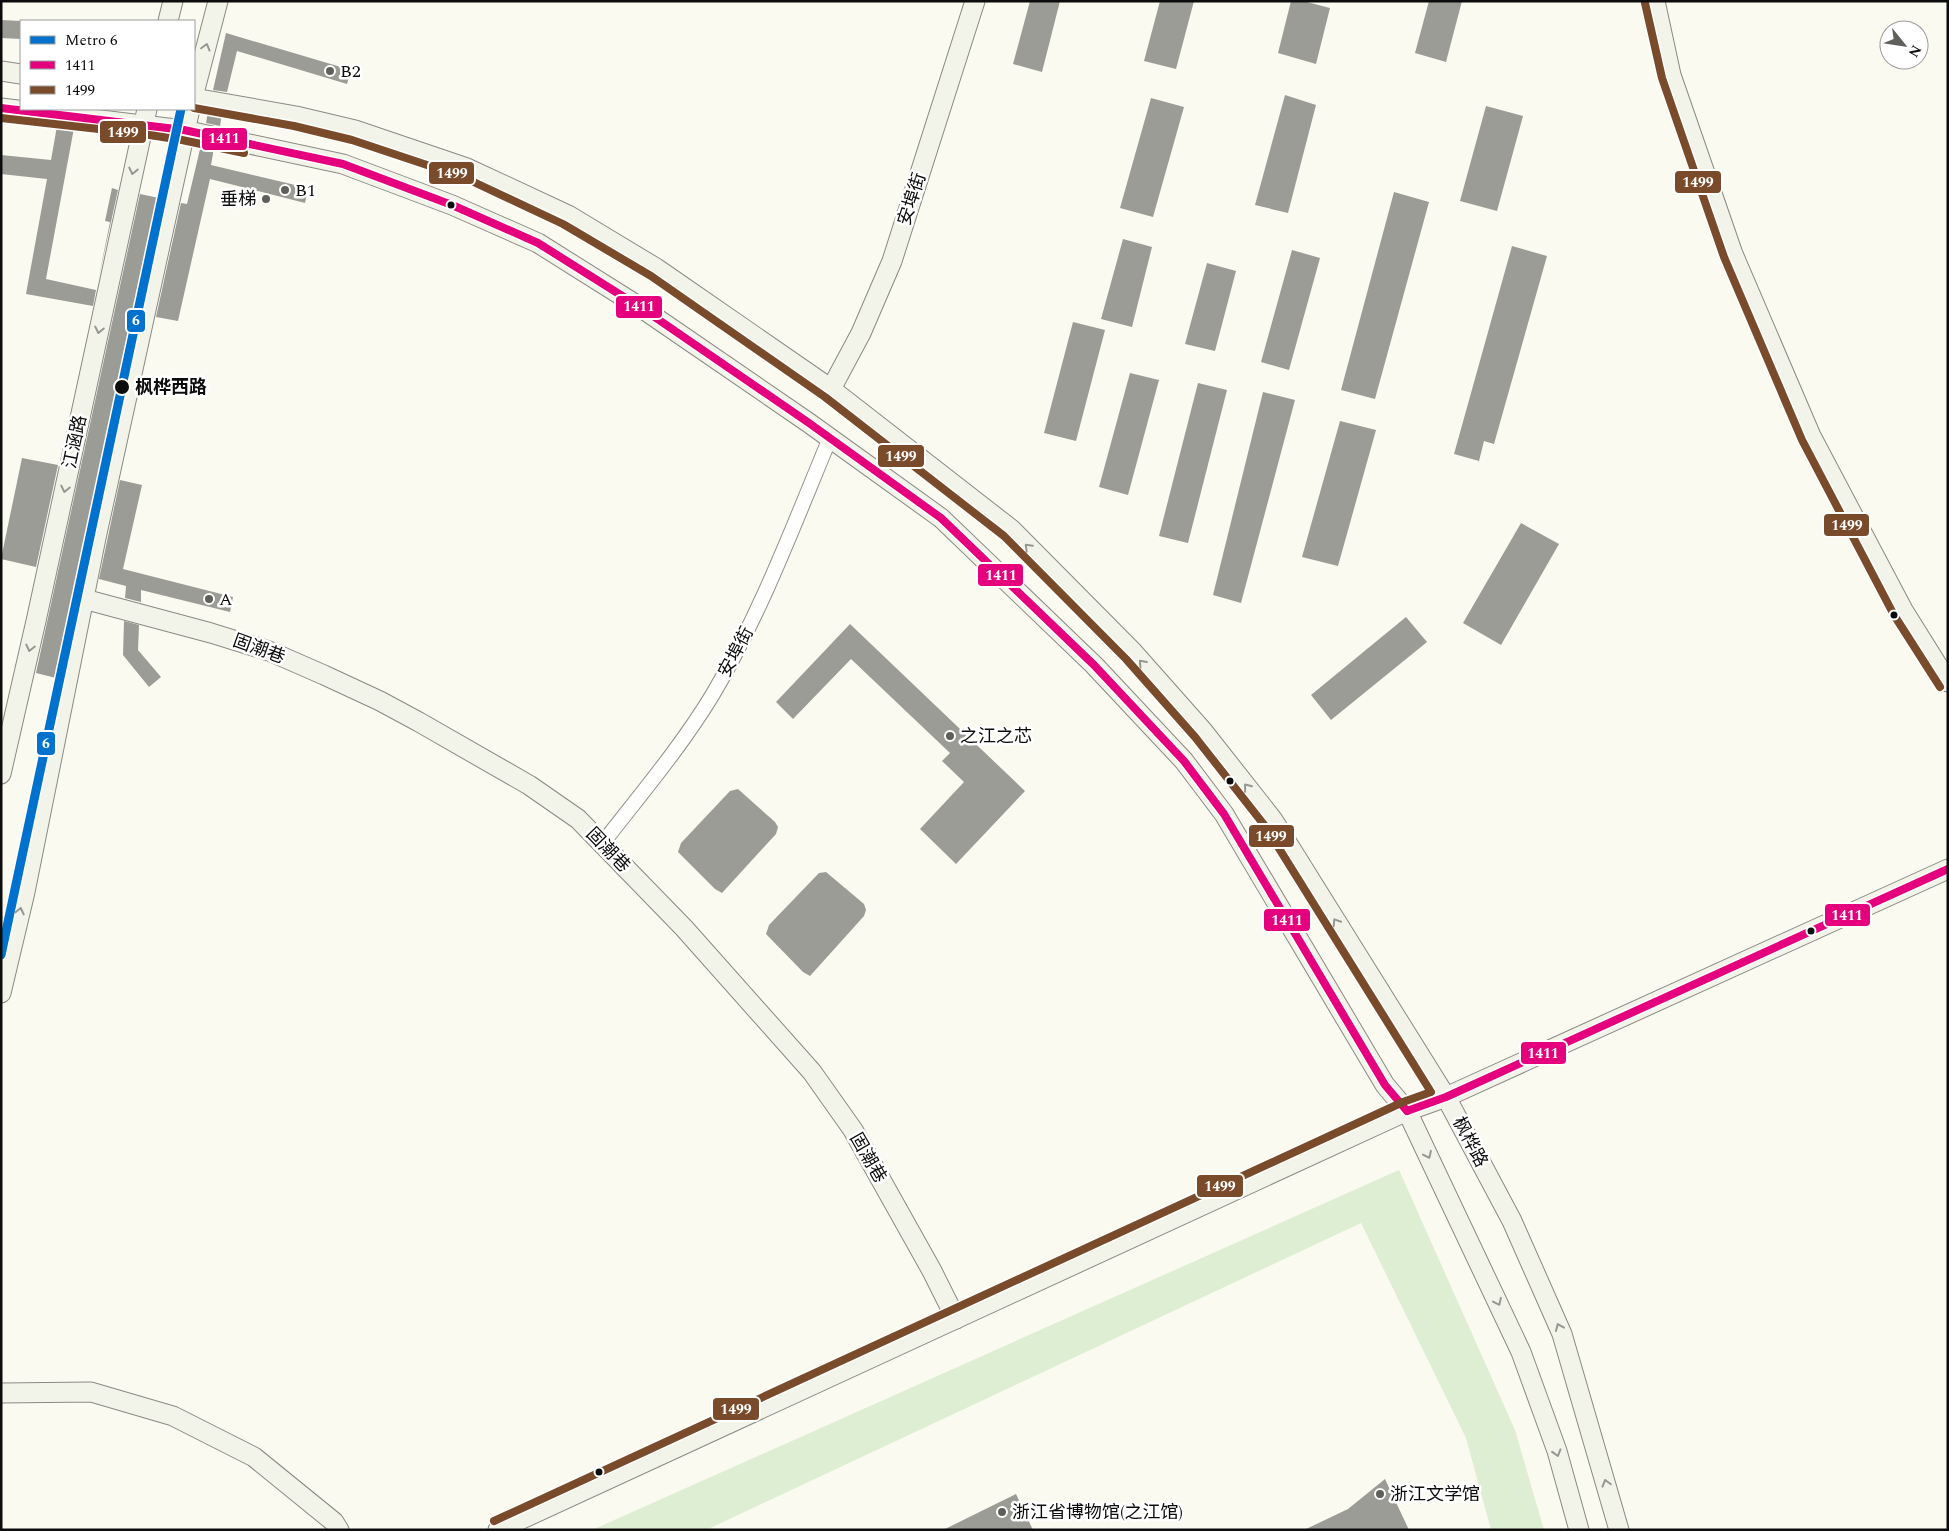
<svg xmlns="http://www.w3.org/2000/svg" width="1949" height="1531" font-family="Spectral,'Noto Sans SC',serif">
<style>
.green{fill:#deeed2}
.building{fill:#9c9c96}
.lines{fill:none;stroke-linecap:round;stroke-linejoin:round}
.street-casing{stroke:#93938f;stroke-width:16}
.secondary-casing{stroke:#8a8a85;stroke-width:21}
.street{stroke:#fefefd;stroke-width:14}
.secondary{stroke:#f2f3e9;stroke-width:19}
.bus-1-casing{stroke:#fff;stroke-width:11}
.bus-2-casing{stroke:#fff;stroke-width:11}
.bus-1{stroke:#e5007d;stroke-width:8}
.bus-2{stroke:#7a4b2a;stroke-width:8}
.metro-1-casing{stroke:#fff;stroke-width:12}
.metro-1{stroke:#0072ce;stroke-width:9}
.oneway{stroke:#969791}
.poi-dot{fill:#5f5f5c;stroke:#fff;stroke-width:2}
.bus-dot{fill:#0c0c0c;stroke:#fff;stroke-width:2}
.labels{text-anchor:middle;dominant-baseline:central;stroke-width:5;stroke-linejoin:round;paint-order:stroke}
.poi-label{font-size:18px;fill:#0c0c0c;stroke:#fff;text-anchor:start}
.street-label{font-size:18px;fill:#0c0c0c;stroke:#fff}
.stop-label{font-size:18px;font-weight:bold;fill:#0c0c0c;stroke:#fff;text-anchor:start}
.line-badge{stroke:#fff;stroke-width:2}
.badge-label{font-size:14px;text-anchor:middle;font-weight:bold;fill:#fff}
</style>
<rect width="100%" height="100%" fill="#fafaf0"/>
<polygon class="green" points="1399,1170 1515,1430 1544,1530 1491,1530 1466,1438 1361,1223 706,1530 592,1530"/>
<g class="building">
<polygon points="1030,1 1060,1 1042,72 1013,64"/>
<polygon points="1160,1 1194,1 1176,69 1144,61"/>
<polygon points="1291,1 1303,1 1330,8 1316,64 1278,53"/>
<polygon points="1429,1 1462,1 1446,62 1415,53"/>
<polygon points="1,20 21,21 21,39 1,38"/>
<polygon points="226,33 351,70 347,84 237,51 227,92 213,90"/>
<polygon points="1285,95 1316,105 1288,213 1255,205"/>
<polygon points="1151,98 1184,107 1153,217 1120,208"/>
<polygon points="1486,106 1523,116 1497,211 1460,201"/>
<polygon points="208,112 222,114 220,126 206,123"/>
<polygon points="57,126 74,128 46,279 96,290 93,306 26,294 47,179 1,174 1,155 51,160"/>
<polygon points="201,145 214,148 211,165 308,188 305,203 210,179 178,321 156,317 181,203 187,204"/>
<polygon points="112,188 118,190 98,281 110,222 105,221"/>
<polygon points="1394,192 1429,202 1375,399 1341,390"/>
<polygon points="140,194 159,198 85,536 56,678 36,673"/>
<polygon points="1123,239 1152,247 1132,327 1101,319"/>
<polygon points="1512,246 1547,256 1494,444 1484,441 1479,461 1454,454"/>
<polygon points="1292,250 1320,258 1289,370 1261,362"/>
<polygon points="1207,263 1236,271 1215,351 1185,344"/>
<polygon points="1073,322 1105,330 1076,441 1044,433"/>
<polygon points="1130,373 1159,380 1128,495 1099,487"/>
<polygon points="1198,383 1227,390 1188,543 1159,536"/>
<polygon points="1263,392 1295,400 1241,603 1213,595"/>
<polygon points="1340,421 1376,430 1338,566 1302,557"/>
<polygon points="22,458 58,465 36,567 1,559"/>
<polygon points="120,480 142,485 123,569 233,597 230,612 141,590 141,602 125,598 126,586 99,579"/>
<polygon points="1521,523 1559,544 1501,645 1463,623"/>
<polygon points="1406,617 1427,642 1331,720 1311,695"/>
<polygon points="124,621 139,625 138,650 161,677 149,687 123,655"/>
<polygon points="850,624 1025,791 956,864 920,829 964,782 942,761 950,753 851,659 793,719 776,702"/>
<polygon points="738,789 775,822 778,827 776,834 722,893 715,889 678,852 681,843 730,791"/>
<polygon points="826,872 864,904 866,910 864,916 810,976 803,972 766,934 769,925 819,873"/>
<polygon points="1385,1479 1409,1530 1304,1530 1348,1509"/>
<polygon points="1016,1494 1033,1530 943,1530"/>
</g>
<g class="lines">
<g class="street-casing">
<path id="street" d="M602,844C640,795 681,747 713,694C761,613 794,524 830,438"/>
</g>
<g class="secondary-casing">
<g id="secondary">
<polyline points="1655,1 1671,75 1733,254 1811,436 1903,610 1948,682"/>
<polyline points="168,21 173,1"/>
<polyline points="1,71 21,74"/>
<polyline points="194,93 218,1"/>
<polyline points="194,98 296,116 355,130 467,168 568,215 656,268 831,389 1011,529 1133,652 1203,731 1273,820 1446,1097 1512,1221 1562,1334 1619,1530"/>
<polyline points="1,108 184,130 343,164 452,205 538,243 643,309 809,423 941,518 1094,665 1184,761 1224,814 1385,1085 1407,1111 1521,1352 1557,1451 1579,1530"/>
<polyline points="831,389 861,333 892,261 975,1"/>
<polyline points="84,599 211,633 269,651 324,675 380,701 419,722 529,785 578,819 684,928 812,1072 853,1130 932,1271 956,1319"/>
<polyline points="1,774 36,621 147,109"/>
<polyline points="1,993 25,892 96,538 190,109"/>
<polyline points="1,1393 91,1392 173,1416 254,1457 334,1522 339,1530"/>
<polyline points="498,1530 1407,1111 1446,1097 1948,869"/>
</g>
</g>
<use href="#street" class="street"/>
<use href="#secondary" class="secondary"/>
<g class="bus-1-casing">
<g id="bus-1">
<polyline points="1,108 184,130 343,164 452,205 538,243 643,309 809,423 941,518 1094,665 1184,761 1224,814 1385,1085 1407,1111"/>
<polyline points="1407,1111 1446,1097 1948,869"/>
</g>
</g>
<g class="bus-2-casing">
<g id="bus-2">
<polyline points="1645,3 1662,78 1724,257 1802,440 1894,615 1940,687"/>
<polyline points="194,108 294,126 352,140 463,177 563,224 651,276 825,397 1004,536 1126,659 1195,737 1265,826 1431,1092 1403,1102 494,1521"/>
<polyline points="1,118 143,134 182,140 244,153"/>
</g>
</g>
<use href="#bus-1" class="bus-1"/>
<use href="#bus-2" class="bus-2"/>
<g class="metro-1-casing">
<polyline id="metro-1" points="1,955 181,109"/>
</g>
<use href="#metro-1" class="metro-1"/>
</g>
<defs><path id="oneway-chevron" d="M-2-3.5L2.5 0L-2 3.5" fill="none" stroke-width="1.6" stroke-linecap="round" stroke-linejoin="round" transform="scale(1.25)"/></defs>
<g class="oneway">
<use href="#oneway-chevron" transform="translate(206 47) rotate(-75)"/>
<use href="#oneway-chevron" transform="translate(133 171) rotate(102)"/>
<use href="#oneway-chevron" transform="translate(99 330) rotate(102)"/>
<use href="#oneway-chevron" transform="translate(65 489) rotate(102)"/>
<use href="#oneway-chevron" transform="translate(1028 547) rotate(-135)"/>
<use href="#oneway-chevron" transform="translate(30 648) rotate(103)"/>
<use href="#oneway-chevron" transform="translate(1142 663) rotate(-132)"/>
<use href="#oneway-chevron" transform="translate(1247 787) rotate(-128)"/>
<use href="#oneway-chevron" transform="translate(20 911) rotate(-77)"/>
<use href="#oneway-chevron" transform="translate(1336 922) rotate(-122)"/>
<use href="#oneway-chevron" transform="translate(1428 1155) rotate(65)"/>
<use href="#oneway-chevron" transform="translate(1498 1302) rotate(65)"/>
<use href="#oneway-chevron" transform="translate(1559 1327) rotate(-113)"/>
<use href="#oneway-chevron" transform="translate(1557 1453) rotate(73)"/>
<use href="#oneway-chevron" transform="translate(1606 1483) rotate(-106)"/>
</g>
<g class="poi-dot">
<circle cx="330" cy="71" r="5"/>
<circle cx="285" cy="190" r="5"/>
<circle cx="266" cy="199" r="5"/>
<circle cx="209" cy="599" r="5"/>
<circle cx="950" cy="736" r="5"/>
<circle cx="1380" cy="1494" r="5"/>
<circle cx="1002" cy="1512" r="5"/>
</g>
<g class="bus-dot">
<circle cx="451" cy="205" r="4.5"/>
<circle cx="122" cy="387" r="8"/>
<circle cx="1894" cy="615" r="4.5"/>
<circle cx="1230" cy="781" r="4.5"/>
<circle cx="1811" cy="931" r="4.5"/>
<circle cx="599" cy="1472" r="4.5"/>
</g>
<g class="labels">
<g class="poi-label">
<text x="340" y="71">B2</text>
<text x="295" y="190">B1</text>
<text x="256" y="199" text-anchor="end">垂梯</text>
<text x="219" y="599">A</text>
<text x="960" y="736">之江之芯</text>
<text x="1390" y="1494">浙江文学馆</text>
<text x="1012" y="1512">浙江省博物馆(之江馆)</text>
</g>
<g class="street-label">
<text transform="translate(912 199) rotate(-72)">安埠街</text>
<text transform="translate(75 442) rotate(-78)">江涵路</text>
<text transform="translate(259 649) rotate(20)">固潮巷</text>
<text transform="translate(736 652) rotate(-62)">安埠街</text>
<text transform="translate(608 850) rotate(46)">固潮巷</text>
<text transform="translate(1470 1142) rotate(62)">枫桦路</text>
<text transform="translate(868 1158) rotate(60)">固潮巷</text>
</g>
<g class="stop-label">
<text x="135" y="387">枫桦西路</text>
</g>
</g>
<g class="line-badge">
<rect x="99" y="120" width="48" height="24" rx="5" fill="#7a4b2a"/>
<rect x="201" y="127" width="47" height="24" rx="5" fill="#e5007d"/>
<rect x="428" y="161" width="47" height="24" rx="5" fill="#7a4b2a"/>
<rect x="1674" y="170" width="48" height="24" rx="5" fill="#7a4b2a"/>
<rect x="615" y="295" width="48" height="24" rx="5" fill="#e5007d"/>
<rect x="126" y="309" width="20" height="24" rx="5" fill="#0072ce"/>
<rect x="877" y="444" width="48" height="24" rx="5" fill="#7a4b2a"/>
<rect x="1823" y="513" width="47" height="24" rx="5" fill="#7a4b2a"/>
<rect x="977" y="563" width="47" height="24" rx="5" fill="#e5007d"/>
<rect x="36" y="731" width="20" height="25" rx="5" fill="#0072ce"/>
<rect x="1248" y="824" width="47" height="24" rx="5" fill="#7a4b2a"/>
<rect x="1824" y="903" width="47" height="24" rx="5" fill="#e5007d"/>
<rect x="1263" y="908" width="48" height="24" rx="5" fill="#e5007d"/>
<rect x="1520" y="1041" width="47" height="24" rx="5" fill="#e5007d"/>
<rect x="1196" y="1174" width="48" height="24" rx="5" fill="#7a4b2a"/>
<rect x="712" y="1397" width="48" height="24" rx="5" fill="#7a4b2a"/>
</g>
<g class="badge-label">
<text x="123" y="137">1499</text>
<text x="224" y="143">1411</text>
<text x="452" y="178">1499</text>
<text x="1698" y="187">1499</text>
<text x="639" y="311">1411</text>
<text x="136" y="325">6</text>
<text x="901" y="461">1499</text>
<text x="1847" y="530">1499</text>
<text x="1001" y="580">1411</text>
<text x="46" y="748">6</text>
<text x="1271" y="841">1499</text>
<text x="1847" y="920">1411</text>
<text x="1287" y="925">1411</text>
<text x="1543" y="1058">1411</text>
<text x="1220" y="1191">1499</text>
<text x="736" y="1414">1499</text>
</g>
<rect width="1949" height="1531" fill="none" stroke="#0c0c0c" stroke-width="5"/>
<rect x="20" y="20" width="175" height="90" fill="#ffffff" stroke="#9e9e9e"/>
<rect x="30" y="36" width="25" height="8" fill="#0072ce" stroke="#9e9e9e"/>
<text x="65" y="45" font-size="15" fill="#0c0c0c">Metro 6</text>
<rect x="30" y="61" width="25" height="8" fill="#e5007d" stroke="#9e9e9e"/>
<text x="65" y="70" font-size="15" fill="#0c0c0c">1411</text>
<rect x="30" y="86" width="25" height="8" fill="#7a4b2a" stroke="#9e9e9e"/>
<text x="65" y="95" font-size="15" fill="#0c0c0c">1499</text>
<g transform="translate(1904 45) rotate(120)"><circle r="24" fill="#ffffff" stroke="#9e9e9e"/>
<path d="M0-4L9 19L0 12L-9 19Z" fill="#5f5f5c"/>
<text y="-8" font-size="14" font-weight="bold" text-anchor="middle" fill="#0c0c0c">N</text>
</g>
</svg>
